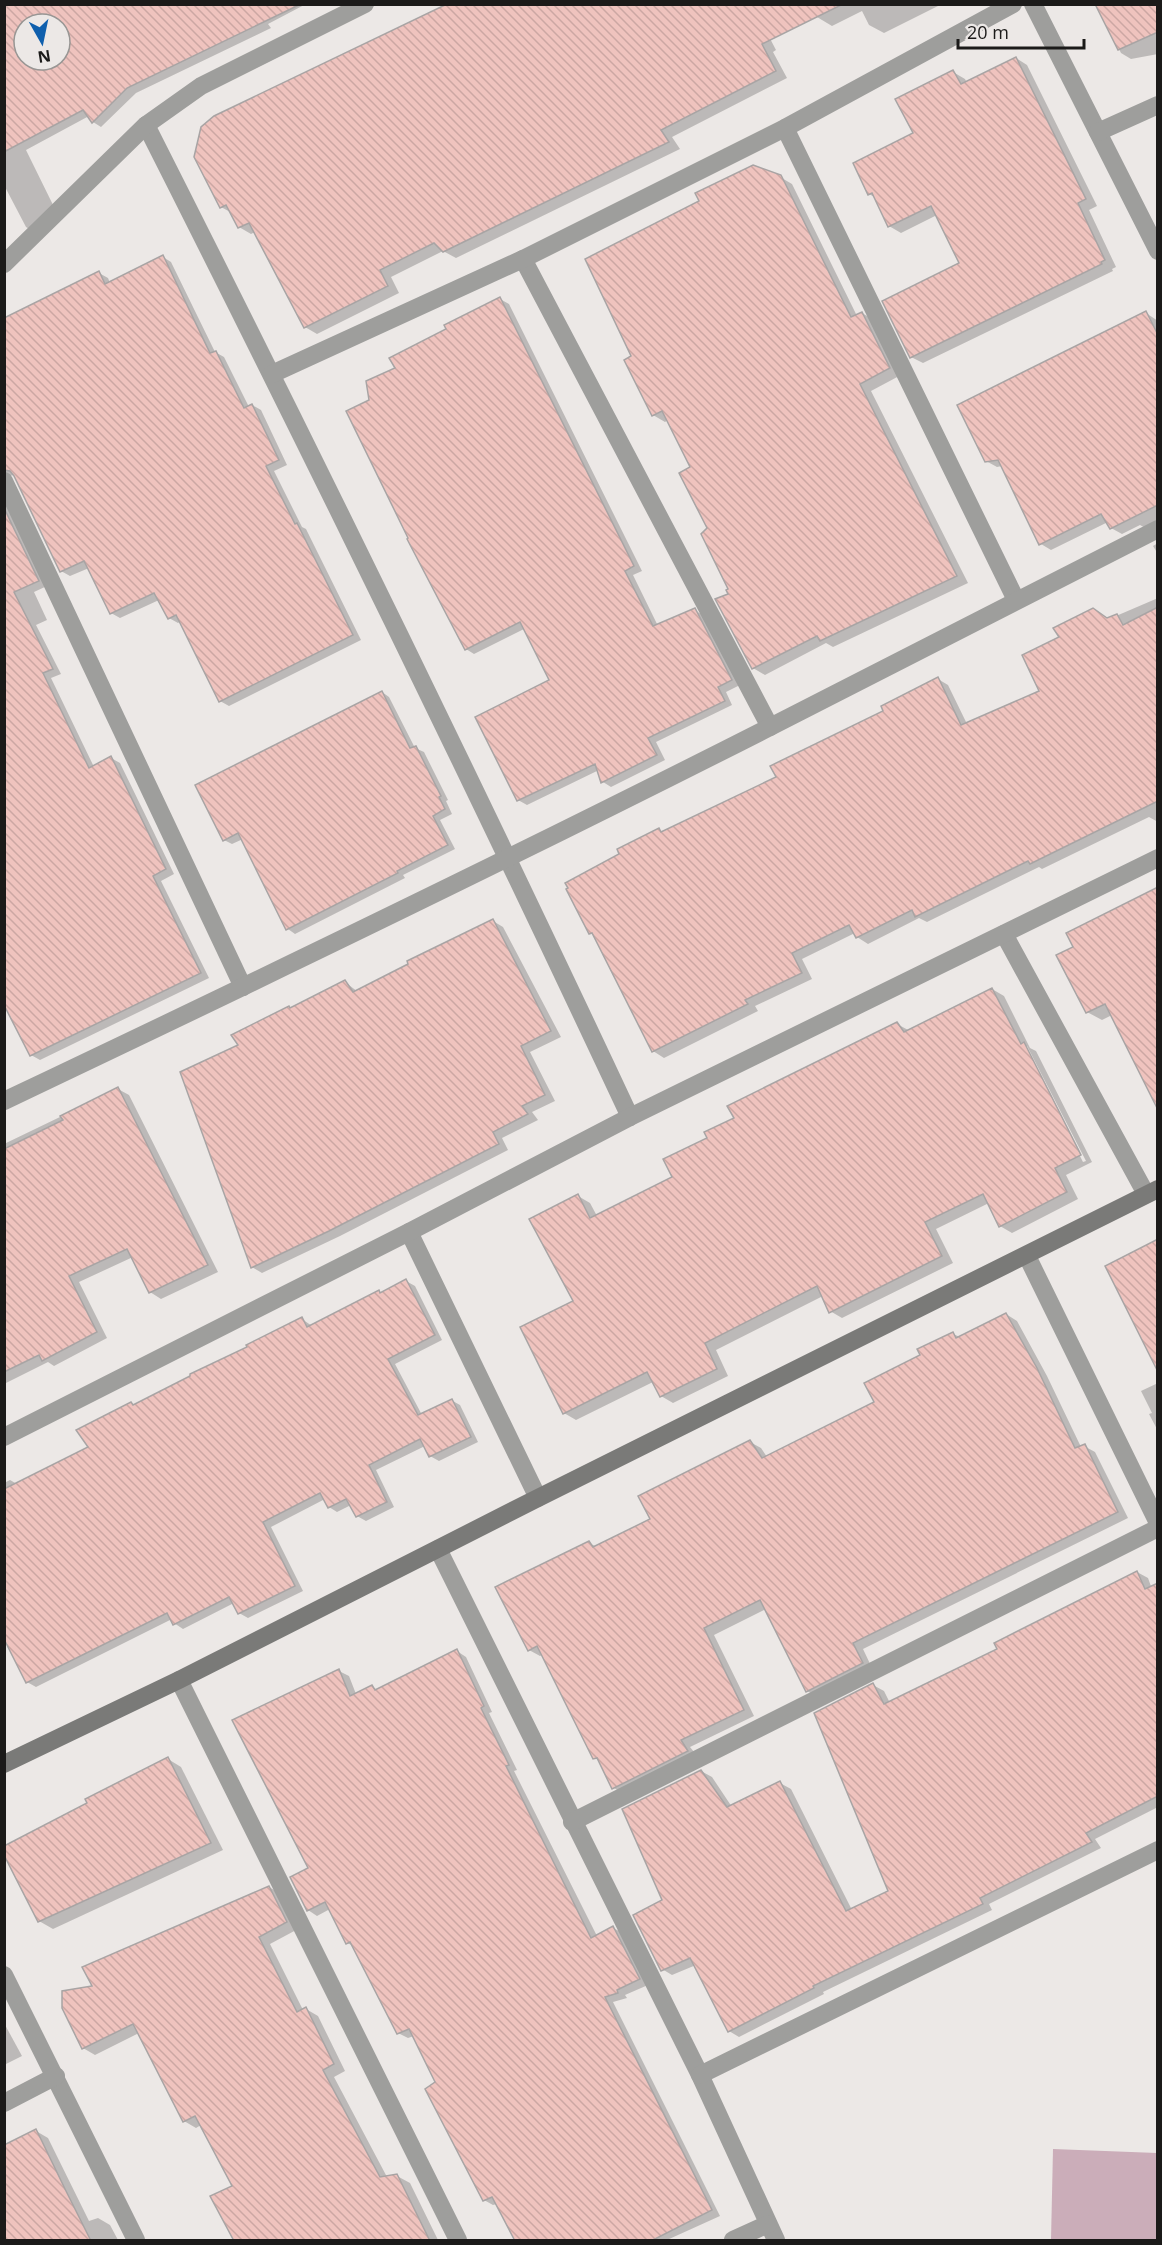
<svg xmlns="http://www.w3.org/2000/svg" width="1162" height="2245" font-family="'Open Sans',sans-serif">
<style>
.pitch{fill:#cbadb9}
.shadow{fill:#0003;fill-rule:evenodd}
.building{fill:url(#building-back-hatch);stroke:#a8a4a4;stroke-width:1.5;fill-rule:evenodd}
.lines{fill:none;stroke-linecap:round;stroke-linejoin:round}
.street{stroke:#9e9e9c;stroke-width:18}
.secondary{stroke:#7a7a78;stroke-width:18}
</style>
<defs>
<pattern id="building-back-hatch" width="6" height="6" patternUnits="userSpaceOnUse" patternTransform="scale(1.5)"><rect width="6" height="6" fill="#efc3be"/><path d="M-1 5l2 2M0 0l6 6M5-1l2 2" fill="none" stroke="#cca7a3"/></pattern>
</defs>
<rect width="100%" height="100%" fill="#ece8e6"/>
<polygon class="pitch" points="1053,2149 1157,2153 1157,2240 1051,2240"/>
<g class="shadow">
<path d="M4,4H306L268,24L271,28L136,93L101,127L93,122L89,116L26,150L56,211L34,232L26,227L4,185ZM24,24H60V60H24Z"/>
<polygon points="451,4 752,4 776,50 773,52 787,78 672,137 680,149 456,258 443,251 391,277 399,293 317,334 305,327 255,232 251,234 239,227 232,213 221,207"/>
<polygon points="811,4 942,4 884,33 869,25 862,11 832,26 817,17"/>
<polygon points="1097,4 1158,4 1158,54 1131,59 1121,53"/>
<polygon points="1016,58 1027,65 1097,206 1089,210 1116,267 1112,269 1113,271 923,363 911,357 961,264 937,215 901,233 889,226 876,198 869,194 915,134 953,72 965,79 967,83"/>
<polygon points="780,177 792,184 857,316 862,313 874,320 901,375 871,391 968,583 833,647 826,643 765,675 753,668 730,590 708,529 692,468 668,420 665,422 653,415 633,357"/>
<polygon points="163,257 171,262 215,352 224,357 249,407 252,405 261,410 287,465 274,471 302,527 306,529 361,640 229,706 220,701 181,621 178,623 169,618 159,600 120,618 111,613 89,568 70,576 61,571 15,474 4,479 4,437 99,273 108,278 110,283"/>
<polygon points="500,299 509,304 642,571 633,575 658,626 694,610 703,615 740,685 726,692 732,705 656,742 665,760 611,787 603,782 599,770 527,805 518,800 551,681 524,629 474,654 466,649 370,401 397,369 448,329"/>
<polygon points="1146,313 1158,321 1158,529 1151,531 1140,525 1122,534 1111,528 1108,522 1051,550 1041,544 1002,466 997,467 986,461"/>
<polygon points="4,497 47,586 34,592 47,620 36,625 61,674 51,678 94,767 111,758 120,763 174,874 161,881 209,978 40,1060 31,1055 4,900"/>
<polygon points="1158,543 1158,554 1153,546"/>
<polygon points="1158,598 1158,822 1149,817 1042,869 1039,867 927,922 919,918 868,944 857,937 855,933 802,959 812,979 755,1006 758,1011 664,1058 653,1051 595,935 590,933 621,855 659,830 663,832 778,778 938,679 948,685 967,724 1041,691 1061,637 1093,609 1109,619"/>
<polygon points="382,692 389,697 415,748 424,752 448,800 446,801 452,814 440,820 455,849 403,875 405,878 295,934 288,929 243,839 232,844 224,840"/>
<polygon points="493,921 503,927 561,1037 530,1052 555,1101 532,1112 538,1120 502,1138 508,1150 340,1236 262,1273 252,1267 241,1046 291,1009 345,982 358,992"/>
<polygon points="1075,947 1112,1015 1102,1020 1087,1012"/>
<path d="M992,989L1004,996L1030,1048L1036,1051L1092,1162L1066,1175L1078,1199L1012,1233L1000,1226L989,1203L936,1229L953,1263L842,1318L830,1311L823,1296L716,1350L728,1376L673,1403L661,1396L653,1382L576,1420L564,1413L575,1302L578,1196L590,1203L597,1216L674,1178L709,1139L736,1119L897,1024L910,1031ZM1024,1046H1027L1086,1161L1083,1162Z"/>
<polygon points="118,1089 129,1095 218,1272 161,1299 150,1292 133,1257 79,1282 107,1338 54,1366 48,1362 4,1384 4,1144"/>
<polygon points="406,1281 415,1286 442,1340 395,1364 422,1415 451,1400 460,1405 478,1442 439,1461 430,1456 425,1446 376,1470 394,1507 366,1521 357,1516 351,1505 337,1512 329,1507 325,1499 271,1527 303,1591 248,1618 239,1613 234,1603 183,1629 174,1623 172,1619 36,1687 27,1682 4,1636 4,1483 10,1480 17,1484 91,1448 135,1406 302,1319 312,1326 379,1292 382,1294"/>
<polygon points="1006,1314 1017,1321 1047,1376 1081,1447 1084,1446 1095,1452 1128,1518 863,1649 873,1670 818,1697 807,1691 766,1609 714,1635 754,1716 690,1747 698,1757 624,1794 614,1788 601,1762 595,1758 542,1655 540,1656 529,1650 589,1543 597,1547 652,1520 750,1442 761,1448 767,1457 876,1403 922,1356 953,1334 960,1337"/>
<polygon points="1158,1383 1158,1431 1149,1414 1152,1413 1141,1391"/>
<polygon points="1137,1572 1148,1578 1152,1589 1158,1586 1158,1807 1095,1839 1101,1848 989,1904 992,1910 823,1992 824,1994 739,2037 729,2031 696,1965 672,1975 662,1969 664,1900 701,1771 712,1777 732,1807 780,1783 791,1789 852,1910 890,1892 873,1685 884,1691 890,1703 999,1650"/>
<polygon points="457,1651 466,1657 492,1712 489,1713 517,1770 514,1771 597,1936 613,1928 623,1933 648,1985 625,1995 627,1998 613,2002 720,2216 667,2240 516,2240 497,2204 493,2205 484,2200 437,2082 414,2036 408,2038 398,2033 354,1946 347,1943 330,1909 317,1916 308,1910 310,1869 339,1671 349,1676 356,1694 372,1687 378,1690"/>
<polygon points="168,1759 181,1767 223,1850 53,1929 39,1921 89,1804"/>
<polygon points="269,1887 281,1894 298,1929 270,1944 303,2010 306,2009 318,2016 345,2071 334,2077 387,2177 397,2176 410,2183 438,2240 236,2240 234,2187 201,2125 196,2128 184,2121 139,2033 95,2055 83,2048 94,1987"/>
<polygon points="4,2023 22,2056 4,2065"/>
<polygon points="36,2131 48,2138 89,2221 98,2218 110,2225 118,2240 4,2240"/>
</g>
<g class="building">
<path d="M4,4H301L127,88L92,123L83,110L4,152ZM24,24H60V60H24Z"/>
<polygon points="447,4 557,5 843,4 762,44 776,71 661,130 669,142 443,252 434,243 380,270 388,286 304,328 249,223 238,228 226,205 220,208 194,157 201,127 214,116"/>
<polygon points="1095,4 1158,4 1158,32 1118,50"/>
<polygon points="1016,57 1086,199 1078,203 1105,260 1101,262 1102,264 910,358 882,301 959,263 931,206 888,227 872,193 868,195 853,163 913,133 895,99 953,70 961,84"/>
<polygon points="753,165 781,175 851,317 862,312 890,368 860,384 957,576 820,641 817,636 752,669 715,599 728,594 726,590 728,589 701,534 707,528 679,473 690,467 662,411 652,416 624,360 631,356 585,259 699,201 695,193"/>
<polygon points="163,255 210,353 216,351 244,408 252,404 279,460 266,466 295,524 297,523 353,635 219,702 176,615 168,619 154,593 110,614 84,561 60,572 14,476 10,471 4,470 4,318 99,271 105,284"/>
<polygon points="500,297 634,566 625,571 653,626 695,608 732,680 718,687 725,701 648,738 657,755 601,783 595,764 517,801 475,717 549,680 520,622 465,650 407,539 408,538 346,411 369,400 366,381 395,368 389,358 446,329 444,325"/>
<polygon points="1146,311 1158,335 1158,505 1110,529 1101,514 1039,545 998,460 985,462 957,405"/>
<polygon points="4,508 39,581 14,592 53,669 43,673 89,768 111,756 166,869 153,876 201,973 30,1056 4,1005"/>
<polygon points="1158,607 1158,801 1030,864 1028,861 915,917 912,910 856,938 849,925 792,953 802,973 745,1000 748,1004 652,1052 592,933 589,934 566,889 568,888 565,883 619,854 617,849 659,828 661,832 776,777 770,766 883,711 881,706 938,677 961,725 1039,691 1022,655 1059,637 1053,628 1093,608 1107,618 1117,614 1123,625"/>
<polygon points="382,691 410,748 416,746 441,796 439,797 445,809 433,816 448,845 397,871 398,873 286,930 238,833 223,841 195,785"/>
<polygon points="1158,887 1158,1110 1105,1004 1086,1013 1056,955 1073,947 1066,933"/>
<polygon points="493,919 551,1031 521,1046 545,1095 522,1106 528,1114 493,1132 499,1144 329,1231 251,1268 180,1072 238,1045 231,1035 289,1006 290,1008 345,980 353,992 408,964 407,961"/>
<polygon points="992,988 1021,1044 1024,1042 1081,1155 1055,1168 1067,1192 999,1227 983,1194 925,1222 942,1256 829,1313 817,1286 705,1343 717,1369 660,1397 647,1372 563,1414 520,1327 573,1301 529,1219 578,1194 590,1218 672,1177 663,1159 707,1138 704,1132 734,1118 727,1106 897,1022 904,1032"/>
<polygon points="118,1087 208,1265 149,1293 127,1249 69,1276 97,1332 42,1361 39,1355 4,1372 4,1149 63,1120 60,1116"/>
<polygon points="1158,1239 1158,1372 1105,1266"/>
<polygon points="406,1279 435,1335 388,1359 418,1415 452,1399 471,1437 429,1457 420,1439 369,1465 387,1502 356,1517 346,1499 328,1508 320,1493 263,1522 295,1586 238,1614 229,1597 173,1625 167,1613 26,1683 4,1639 4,1489 88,1447 76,1430 131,1402 133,1405 190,1376 190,1374 247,1347 246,1345 302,1317 307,1327 379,1290 380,1293"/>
<polygon points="1006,1313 1037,1368 1075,1448 1085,1444 1118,1512 853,1643 863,1663 806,1692 760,1600 704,1628 744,1710 681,1740 688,1751 612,1789 597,1758 593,1759 537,1646 528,1651 495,1587 589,1541 593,1547 650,1519 638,1496 750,1440 762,1458 874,1402 864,1383 920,1355 917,1349 953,1332 956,1338"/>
<polygon points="1137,1571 1145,1589 1158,1583 1158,1796 1086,1833 1092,1842 980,1898 983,1904 813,1986 814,1988 728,2032 690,1958 661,1971 633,1915 662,1900 622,1809 701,1770 727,1807 780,1781 846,1911 888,1891 814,1713 873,1683 884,1704 997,1649 994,1643"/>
<polygon points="457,1649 484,1706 481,1708 509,1765 506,1766 591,1938 613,1926 640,1979 617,1990 618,1993 605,1997 712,2210 651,2241 515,2241 492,2197 483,2201 425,2089 435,2082 409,2029 397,2034 350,1942 346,1944 325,1902 307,1911 290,1877 308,1868 232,1720 339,1669 350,1696 372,1685 375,1690"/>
<polygon points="168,1757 211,1843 38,1922 4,1855 4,1846 87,1803 85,1799"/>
<polygon points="269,1886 287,1922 259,1937 297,2012 306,2007 334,2064 323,2070 380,2177 397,2174 430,2241 234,2241 210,2196 232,2186 195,2116 183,2122 133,2024 82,2049 62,2008 62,1991 92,1986 82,1967"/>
<polygon points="36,2129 66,2191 91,2241 4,2241 4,2145"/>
</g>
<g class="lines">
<g class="street">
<polyline points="1033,4 1158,251"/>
<path d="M146,125C312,453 474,784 630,1117"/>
<polyline points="785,128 1016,600"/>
<polyline points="1098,132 1158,105"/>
<polyline points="523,259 770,727"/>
<polyline points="4,264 146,125 201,86 365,4"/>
<polyline points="272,374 523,259 785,128 1013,4"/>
<polyline points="4,481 243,987"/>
<polyline points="1004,934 1146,1194"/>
<path d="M4,1101C261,979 518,855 772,726C900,661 1028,594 1158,529"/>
<polyline points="409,1232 538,1498"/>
<polyline points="1027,1256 1158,1523"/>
<polyline points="4,1437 409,1232 630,1117 1158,858"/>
<polyline points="438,1549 700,2075 776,2240"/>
<polyline points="179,1680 458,2240"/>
<polyline points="572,1822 1158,1528"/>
<polyline points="4,1975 136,2240"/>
<polyline points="700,2075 1158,1850"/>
<polyline points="4,2103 56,2076"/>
<polyline points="733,2240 768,2224"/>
</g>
<polyline class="secondary" points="4,1764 179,1680 538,1498 1158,1189"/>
</g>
<rect width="1162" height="2245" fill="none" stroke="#1b1a19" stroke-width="12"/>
<g transform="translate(42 42) rotate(171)"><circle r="28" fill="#ece8e6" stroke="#989694" stroke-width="1.5"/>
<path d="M0-4.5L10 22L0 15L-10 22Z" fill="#0f5fad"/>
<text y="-9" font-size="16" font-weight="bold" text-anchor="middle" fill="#1b1a19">N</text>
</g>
<path d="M958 39v9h126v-9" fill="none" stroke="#1b1a19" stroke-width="3"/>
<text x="967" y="39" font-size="18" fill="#1b1a19" stroke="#ece8e6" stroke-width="4.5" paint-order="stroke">20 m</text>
</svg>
